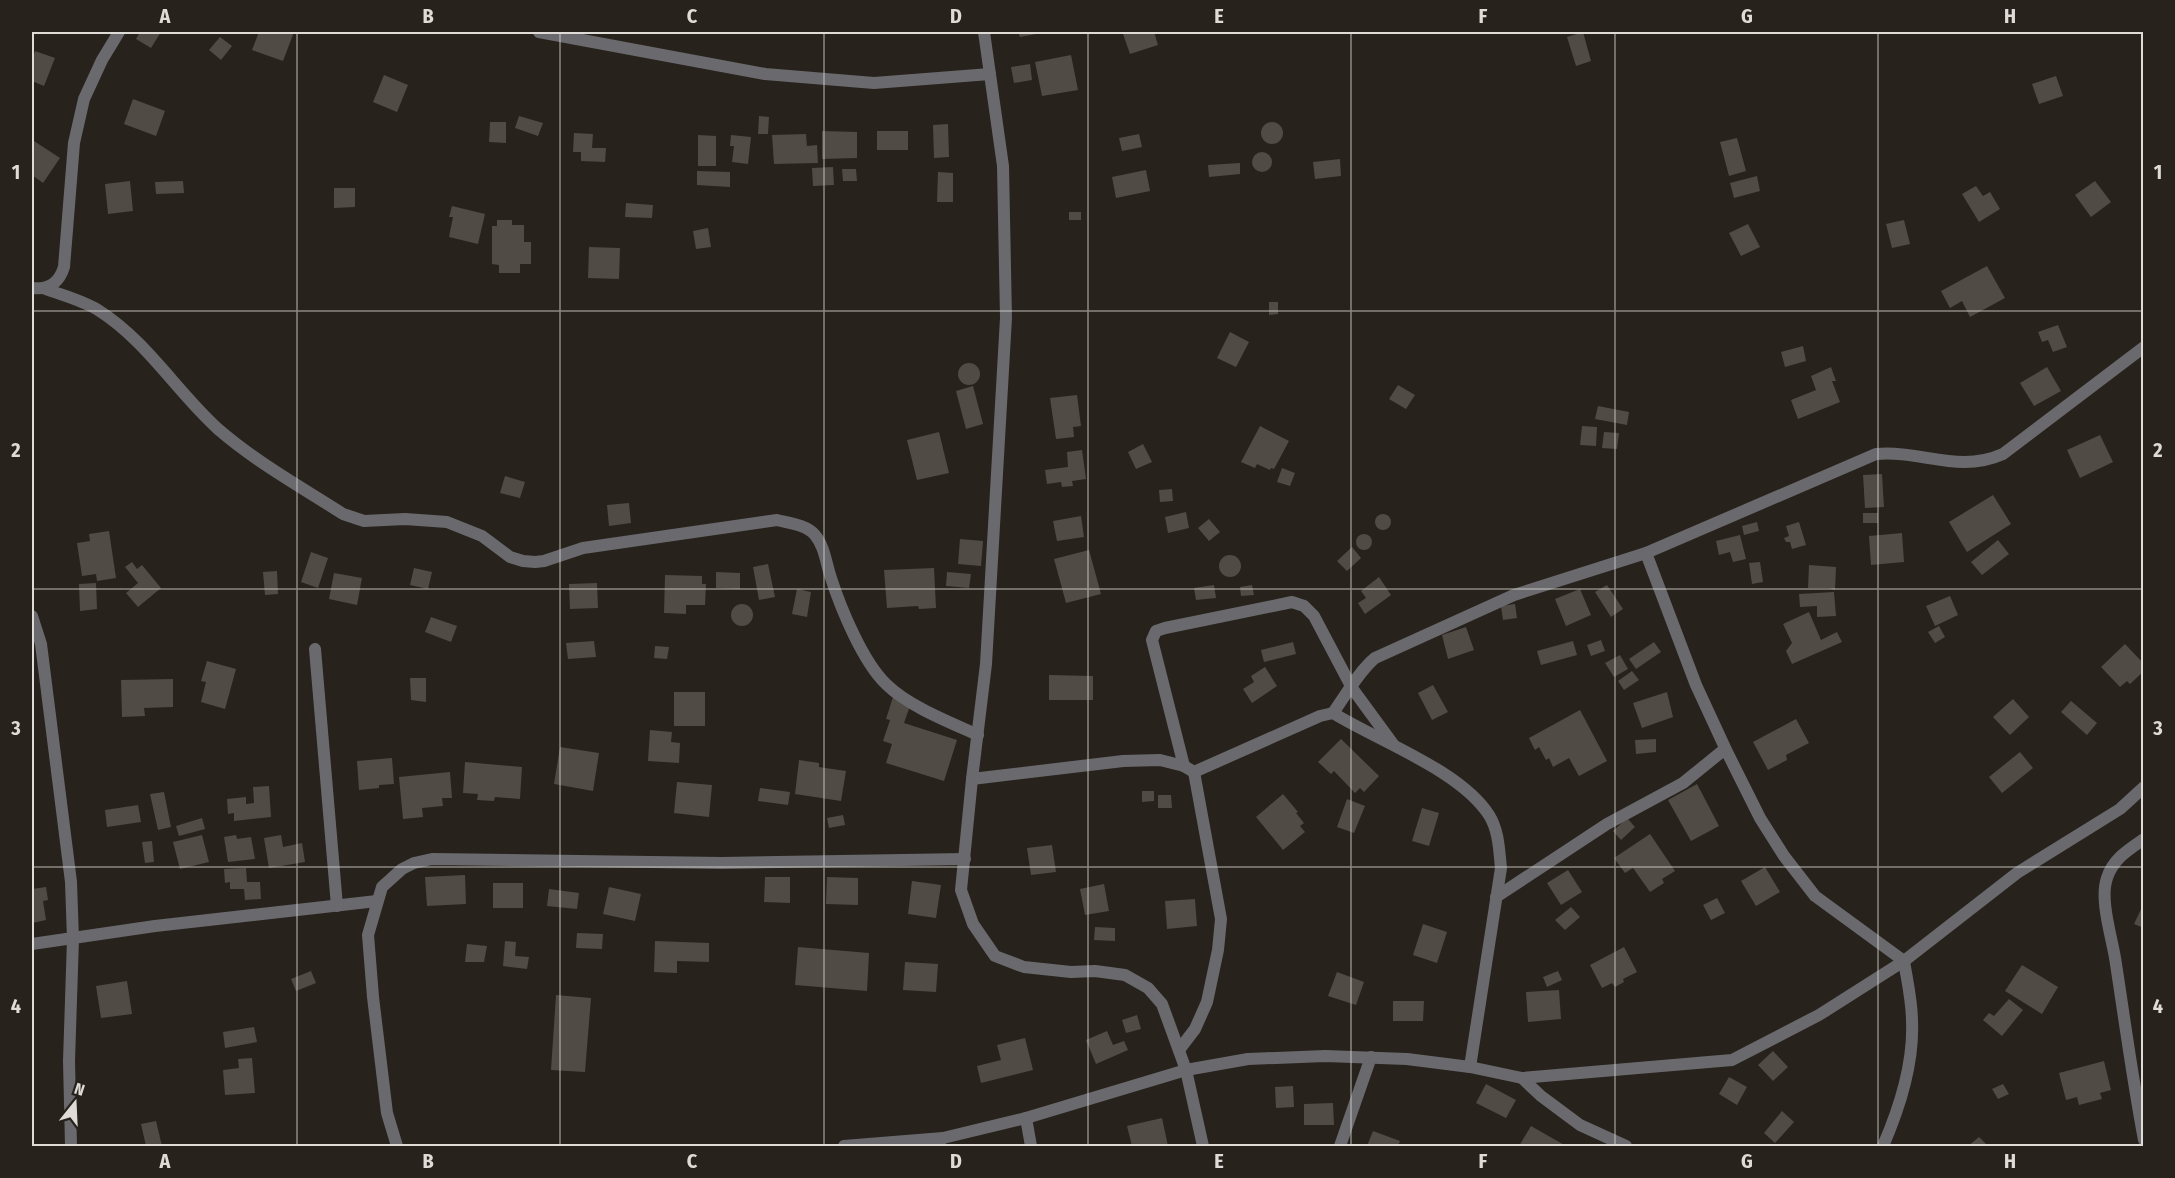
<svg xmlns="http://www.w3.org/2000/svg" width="2175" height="1178" font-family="'Fira Sans Condensed',sans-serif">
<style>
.building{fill:#504b44}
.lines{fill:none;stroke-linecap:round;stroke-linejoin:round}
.minor{stroke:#6a696d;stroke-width:12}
.tertiary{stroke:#6a696d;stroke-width:12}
.grid{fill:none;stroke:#dfdcd8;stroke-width:1.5;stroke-opacity:0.55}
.neatline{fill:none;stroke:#dfdcd8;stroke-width:2}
.grid-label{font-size:20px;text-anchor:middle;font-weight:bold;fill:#dfdcd8}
</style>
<rect width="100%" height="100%" fill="#27221c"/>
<g class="building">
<polygon points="140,32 161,32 151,48 136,39"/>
<polygon points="259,32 294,32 283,61 252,50"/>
<polygon points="1018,32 1042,32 1042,33 1020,37"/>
<polygon points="1131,32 1154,32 1158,45 1130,54 1123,34"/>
<polygon points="1583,32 1591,61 1576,66 1567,37"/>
<polygon points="220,37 232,46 221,60 209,50"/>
<polygon points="35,51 55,58 44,86 32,81 32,61"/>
<polygon points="1071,55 1078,90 1042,96 1035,62"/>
<polygon points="1030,64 1032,80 1014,83 1011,67"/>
<polygon points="384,75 408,85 397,112 373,102"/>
<polygon points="2056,76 2063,96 2039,104 2032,84"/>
<polygon points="133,99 165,111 156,136 124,124"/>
<polygon points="519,116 543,123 538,136 515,128"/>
<polygon points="759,116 769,117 768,134 758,134"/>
<polygon points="490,122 506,122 506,143 489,142"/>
<circle cx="1272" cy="133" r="11"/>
<polygon points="948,124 949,157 934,158 933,125"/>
<polygon points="822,131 857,132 857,158 822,159"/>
<rect x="877" y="131" width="31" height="19"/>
<polygon points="574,133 593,134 592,148 606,148 605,162 581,161 581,152 573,152"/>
<polygon points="806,134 807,146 817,145 818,163 774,164 772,135"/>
<polygon points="1139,134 1142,147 1122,151 1119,138"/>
<polygon points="698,135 716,136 716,166 698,166"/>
<polygon points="731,135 751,137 748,164 732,162 734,146 730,146"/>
<polygon points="1737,138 1746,171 1729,176 1720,142"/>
<polygon points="34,141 60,158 43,183 32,175 32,145"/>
<circle cx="1262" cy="162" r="10"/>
<polygon points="1340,159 1341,176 1315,179 1313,162"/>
<polygon points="1240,163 1240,174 1209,177 1208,165"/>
<polygon points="833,167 834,185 813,186 812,168"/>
<polygon points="842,169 856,169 857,181 843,181"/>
<polygon points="1146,170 1150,191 1116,198 1112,177"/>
<polygon points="697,171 730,172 730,187 697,185"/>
<polygon points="938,172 953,173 953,202 937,202"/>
<polygon points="1757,176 1760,191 1734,198 1730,183"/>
<polygon points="130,181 133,211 108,214 105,184"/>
<polygon points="183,181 184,193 156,194 155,182"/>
<polygon points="2095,181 2111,202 2091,217 2075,195"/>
<polygon points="1976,186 1983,196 1990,192 2000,209 1979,222 1962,194"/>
<polygon points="334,188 355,188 355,207 334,208"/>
<polygon points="626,203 653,205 652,218 625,217"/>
<polygon points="452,206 485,214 478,244 449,237 453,217 449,217"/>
<rect x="1069" y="212" width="12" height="8"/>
<polygon points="497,220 512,220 512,225 524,225 524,242 531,242 531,264 520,264 520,273 499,273 499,265 492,264 492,226 497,226"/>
<polygon points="1904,220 1910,244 1892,248 1886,224"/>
<polygon points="1748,224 1760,247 1741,256 1729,233"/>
<polygon points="708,228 711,247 696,249 693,231"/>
<polygon points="589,247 620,248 619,279 588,278"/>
<polygon points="1987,266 2005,298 1970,317 1962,301 1950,308 1941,291"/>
<polygon points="1269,302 1278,302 1278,314 1269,315"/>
<polygon points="2058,325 2067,347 2053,352 2048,340 2042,342 2038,332"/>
<polygon points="1230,332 1249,342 1236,367 1217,358"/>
<polygon points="1803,346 1806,361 1785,367 1781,352"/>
<circle cx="969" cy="374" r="11"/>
<polygon points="1831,367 1836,381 1832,381 1840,402 1798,419 1791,400 1816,390 1811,376"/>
<polygon points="2047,367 2061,391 2034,406 2020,383"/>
<polygon points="1398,385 1415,395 1406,409 1389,399"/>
<polygon points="973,386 983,424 966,429 956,391"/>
<polygon points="1077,395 1081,426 1073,427 1074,437 1056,439 1050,398"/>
<polygon points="1598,406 1629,412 1627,425 1595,419"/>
<polygon points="1260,426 1289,441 1274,469 1271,468 1270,470 1257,464 1255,468 1241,462"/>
<polygon points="1582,426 1597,427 1596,446 1580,445"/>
<polygon points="939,432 949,473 917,480 907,440"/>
<polygon points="1604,432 1619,433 1617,449 1602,448"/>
<polygon points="2100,435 2113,462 2080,478 2067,450"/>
<polygon points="1143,444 1152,462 1136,469 1128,452"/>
<polygon points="1082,450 1086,479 1072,481 1073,486 1062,487 1061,482 1047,484 1045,470 1068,467 1067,452"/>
<polygon points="1282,468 1295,473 1290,486 1277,482"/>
<polygon points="1882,474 1884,507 1865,508 1863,475"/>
<polygon points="505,476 525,482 520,498 500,493"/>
<polygon points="1172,489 1173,501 1160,502 1159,490"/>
<polygon points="1993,495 2011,524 1967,552 1949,522"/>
<polygon points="629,503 631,523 609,526 607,505"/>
<polygon points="1186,512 1189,528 1168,533 1165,517"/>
<rect x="1863" y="513" width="15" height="10"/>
<circle cx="1383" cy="522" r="8"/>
<polygon points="1081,516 1084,537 1057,541 1053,521"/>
<polygon points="1209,519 1220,532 1209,541 1198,528"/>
<polygon points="1757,522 1759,531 1744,535 1742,526"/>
<polygon points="1799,522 1806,545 1792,549 1790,542 1786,542 1784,538 1789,536 1786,526"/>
<polygon points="109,531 116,578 97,581 96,574 82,576 77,543 90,541 89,534"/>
<polygon points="1902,533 1904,562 1871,565 1869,536"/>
<circle cx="1364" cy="542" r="8"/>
<polygon points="1740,535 1746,559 1733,562 1730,552 1719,555 1716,541"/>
<polygon points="960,539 983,541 981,566 958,564"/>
<polygon points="1998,540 2009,554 1982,575 1971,562"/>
<polygon points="1352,547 1361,558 1347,571 1337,561"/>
<polygon points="1089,550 1101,594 1066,603 1054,559"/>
<polygon points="311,552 328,558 318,588 301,582"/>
<circle cx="1230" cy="566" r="11"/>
<polygon points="132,562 137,569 142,565 161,588 138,607 126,593 138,583 125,567"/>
<polygon points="1760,562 1763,582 1752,584 1749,563"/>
<polygon points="768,564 775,597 759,600 753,567"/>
<polygon points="1809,565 1836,567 1835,590 1829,588 1808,588"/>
<polygon points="414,568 432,572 428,589 410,585"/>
<polygon points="934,568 936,608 919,609 918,606 887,608 884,570"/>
<polygon points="277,571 278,594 265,595 263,572"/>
<polygon points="716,572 740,573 740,589 716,588"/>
<polygon points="947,572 971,574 969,588 946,586"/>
<polygon points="334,573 362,578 357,605 329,599"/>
<polygon points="665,575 702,576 702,584 706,584 705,605 686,605 686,614 664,613"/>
<polygon points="1379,577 1391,595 1365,614 1358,603 1366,598 1361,591"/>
<polygon points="96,583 97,609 80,611 79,584"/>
<polygon points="597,583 598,608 570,609 569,584"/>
<polygon points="1214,585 1216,598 1196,600 1194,588"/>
<polygon points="1252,585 1254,595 1241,596 1240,587"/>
<polygon points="1607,585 1623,609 1611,617 1595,592"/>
<polygon points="797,589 811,592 807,617 792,614"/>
<polygon points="1580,589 1591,615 1566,626 1555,599"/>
<polygon points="1834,592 1836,616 1817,617 1817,606 1800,607 1799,594"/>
<polygon points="1950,596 1958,615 1935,626 1926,606"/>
<polygon points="1515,604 1517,618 1503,620 1501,606"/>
<circle cx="742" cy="615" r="11"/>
<polygon points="1809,612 1821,640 1837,632 1842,642 1792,664 1786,651 1792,643 1783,624"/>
<polygon points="431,617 457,626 451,642 425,632"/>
<polygon points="1939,626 1945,637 1935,643 1928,632"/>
<polygon points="1466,627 1474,650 1448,659 1442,635"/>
<polygon points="1601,640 1605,651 1591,656 1587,645"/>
<polygon points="594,641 596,657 568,659 566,643"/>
<polygon points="1573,641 1577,655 1541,665 1537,651"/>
<polygon points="1293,642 1296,654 1264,662 1261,650"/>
<polygon points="1654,642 1661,652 1636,669 1629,659"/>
<polygon points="2125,644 2144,664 2144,671 2130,684 2127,681 2120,687 2101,667"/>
<polygon points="655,646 669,647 667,659 654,658"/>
<polygon points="1620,655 1628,669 1614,677 1605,663"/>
<polygon points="207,661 236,669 225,709 201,702 206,682 201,681"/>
<polygon points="1265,667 1277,686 1252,703 1243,689 1254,682 1251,676"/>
<polygon points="1632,671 1639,680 1624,690 1618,681"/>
<polygon points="1049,675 1093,676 1093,700 1049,700"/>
<polygon points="410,678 426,678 426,702 411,700"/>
<polygon points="173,679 173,707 144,708 145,716 122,717 121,680"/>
<polygon points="1433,685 1448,712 1432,720 1418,693"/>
<rect x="674" y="692" width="31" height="34"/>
<polygon points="1667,692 1673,717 1642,728 1633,703"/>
<polygon points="893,697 911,703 904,723 957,740 944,781 886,763 892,744 883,741 890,720 886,719"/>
<polygon points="2013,699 2029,717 2010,735 1993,717"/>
<polygon points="2071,701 2097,723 2087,735 2061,712"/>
<polygon points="1580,710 1607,761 1579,776 1569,758 1553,767 1549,758 1546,760 1539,747 1535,750 1529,738"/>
<polygon points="1796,719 1809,743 1786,755 1787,760 1768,770 1753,742"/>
<polygon points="650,730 672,732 671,742 680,743 679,763 648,761"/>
<polygon points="1341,739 1379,776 1364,792 1360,788 1355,793 1334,771 1331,774 1318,762"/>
<polygon points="1656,739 1656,752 1636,754 1635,740"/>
<polygon points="560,747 599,753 593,791 554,784"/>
<polygon points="2020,752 2033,768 2002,793 1989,777"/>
<polygon points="392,758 394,784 379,785 379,788 359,790 357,761"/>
<polygon points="799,760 819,763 819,767 846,771 841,801 795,794"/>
<polygon points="465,762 522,767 520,799 495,797 494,801 477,800 478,794 463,793"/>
<polygon points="450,772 452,798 442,798 443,806 422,808 423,817 403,819 399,777"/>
<polygon points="677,782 712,785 709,817 674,813"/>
<polygon points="1697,784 1719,826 1691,841 1668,800"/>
<polygon points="269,786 271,817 234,821 234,813 228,814 227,799 246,797 246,804 254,803 253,787"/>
<polygon points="760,788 790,792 788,805 758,801"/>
<polygon points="1142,791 1154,791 1154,801 1142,802"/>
<polygon points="164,792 171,827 158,830 150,794"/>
<polygon points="1283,794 1298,812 1296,813 1304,823 1300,826 1305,832 1283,850 1256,817"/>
<polygon points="1158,795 1171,795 1172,808 1158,808"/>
<polygon points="1347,799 1365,806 1354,833 1337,827"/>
<polygon points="138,805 141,822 107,827 105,810"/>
<polygon points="1422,808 1439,813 1429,846 1412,841"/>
<polygon points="843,815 845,825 829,828 827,818"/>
<polygon points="202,818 205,829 179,836 176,826"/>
<polygon points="1627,818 1635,827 1621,840 1613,831"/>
<polygon points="1650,834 1675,871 1662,879 1664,883 1650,892 1633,868 1625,873 1614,858"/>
<polygon points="202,835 209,862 180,869 173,842"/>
<polygon points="236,835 237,839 251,837 255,859 228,862 224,837"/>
<polygon points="281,835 283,847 302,843 305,862 269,868 264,838"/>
<polygon points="152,841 154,862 145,863 142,842"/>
<polygon points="1052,845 1056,872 1031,875 1027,848"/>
<polygon points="1765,867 1780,892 1756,906 1741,881"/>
<polygon points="246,868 247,882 260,882 261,899 245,900 244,889 230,889 230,882 225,883 224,869"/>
<polygon points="1568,870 1582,892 1561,905 1547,883"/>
<polygon points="465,875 466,904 427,906 425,877"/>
<polygon points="765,877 790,877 790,903 764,902"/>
<polygon points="827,877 858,878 858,905 826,904"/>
<polygon points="912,881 941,885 936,918 908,914"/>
<rect x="493" y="883" width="30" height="25"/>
<polygon points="1104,884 1109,911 1085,915 1080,889"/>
<polygon points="46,887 48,900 43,901 46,920 32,923 32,889"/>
<polygon points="609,887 641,894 635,921 603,914"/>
<polygon points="549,889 579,893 577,909 547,906"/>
<polygon points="1717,898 1725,913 1711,920 1703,905"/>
<polygon points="1195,899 1197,926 1167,929 1165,901"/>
<polygon points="2144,903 2144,928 2134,924"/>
<polygon points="1571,907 1580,917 1565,930 1555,920"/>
<polygon points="1423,924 1447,932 1437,963 1413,955"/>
<polygon points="1095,927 1115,928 1115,941 1094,940"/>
<polygon points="577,933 603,934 602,949 576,948"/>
<polygon points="505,941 516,942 515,956 529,957 527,969 503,966"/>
<polygon points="655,941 709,943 709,962 677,961 677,973 654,972"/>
<polygon points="467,944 487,946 484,962 465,962"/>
<polygon points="798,947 869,953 867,991 795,985"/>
<polygon points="1624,947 1637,972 1623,979 1624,982 1615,987 1612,983 1602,988 1590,965"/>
<polygon points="905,962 938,964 936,992 903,990"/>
<polygon points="2022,965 2058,987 2042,1014 2005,991"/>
<polygon points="311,971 316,983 296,991 291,979"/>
<polygon points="1558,971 1562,980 1547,987 1543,977"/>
<polygon points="1337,972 1364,982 1356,1005 1328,996"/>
<polygon points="127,981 132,1014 101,1018 96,986"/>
<polygon points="1559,990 1561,1019 1528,1022 1526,992"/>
<polygon points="556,995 591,998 585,1072 551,1070"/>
<polygon points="2009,999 2023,1010 2002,1036 1983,1020 1989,1013 1994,1016"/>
<polygon points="1393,1001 1424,1001 1423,1021 1393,1021"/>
<polygon points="1137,1015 1141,1029 1126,1033 1122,1020"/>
<polygon points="254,1027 257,1042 225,1048 223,1032"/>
<polygon points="1107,1031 1113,1045 1124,1041 1128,1050 1096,1064 1086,1040"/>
<polygon points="1025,1038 1033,1070 981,1083 977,1066 1001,1060 997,1045"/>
<polygon points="1773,1051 1788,1067 1773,1081 1758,1065"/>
<polygon points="252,1058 255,1093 225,1095 223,1070 239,1068 238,1059"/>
<polygon points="2104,1061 2111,1090 2100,1093 2102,1099 2079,1105 2077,1097 2066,1100 2059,1073"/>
<polygon points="1729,1077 1747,1087 1737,1105 1719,1094"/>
<polygon points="1486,1084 1516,1100 1506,1118 1476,1103"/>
<polygon points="2003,1084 2009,1094 1998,1099 1992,1089"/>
<polygon points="1293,1086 1294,1107 1276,1108 1275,1087"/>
<polygon points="1333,1103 1334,1125 1304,1125 1304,1104"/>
<polygon points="1782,1111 1794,1122 1775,1143 1764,1133"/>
<polygon points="1162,1118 1168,1146 1132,1146 1127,1126"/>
<polygon points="156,1121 162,1146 146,1146 141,1124"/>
<polygon points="1531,1126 1566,1146 1519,1146"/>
<polygon points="1373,1131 1400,1141 1398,1146 1367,1146"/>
<polygon points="1979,1137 1988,1146 1968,1146"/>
</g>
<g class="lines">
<g class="minor">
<polyline points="539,32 765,74 874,83 990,74"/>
<polyline points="984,32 1003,166 1006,318 986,664 972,779 961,890 973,924 995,956 1024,967 1071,972 1095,971 1125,975 1148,988 1162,1004 1186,1070 1203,1146"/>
<path d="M32,288C49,290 59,283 64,267L74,143L84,99L102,60L119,32"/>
<path d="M43,288C61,295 82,300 98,310C146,340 177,392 218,429C256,462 301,487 343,514L364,521L405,519L447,522L482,536L510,557L523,561L535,562L544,561L583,548L777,520C789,523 807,525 815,535C825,547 826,564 831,578C841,609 863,662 886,684C908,706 949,722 978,735"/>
<path d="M1646,553L1696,685L1727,752L1760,818L1784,856L1815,896L1904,961C1907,980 1912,1001 1912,1021C1914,1064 1900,1107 1883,1146"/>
<polyline points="32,616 41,644 71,882 73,939 69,1061 71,1146"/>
<polyline points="315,649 337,906"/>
<path d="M1333,713C1345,696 1360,670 1375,658L1514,595L1646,553L1876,454C1922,450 1958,474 2003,454L2144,347"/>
<polyline points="1184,766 1152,640 1156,631 1165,628 1292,602 1304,606 1314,616 1352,688 1393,744"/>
<path d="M1194,772L1320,716L1333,713C1378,741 1460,770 1489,815C1499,831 1499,850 1501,868L1470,1067"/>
<polyline points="972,779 1123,761 1160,760 1184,766 1194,772 1221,919 1218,950 1207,1002 1195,1029 1179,1050"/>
<path d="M2144,839C2128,850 2113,859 2107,878C2099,901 2113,940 2116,964C2125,1023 2133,1082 2144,1140"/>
<polyline points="1496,897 1607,824 1683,783 1725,749"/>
<polyline points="32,944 155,926 377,901"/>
<polyline points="1522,1078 1541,1096 1580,1125 1626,1146"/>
<polyline points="1026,1118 1031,1146"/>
<polyline points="397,1146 387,1113 373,997 368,935 382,887 402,869 414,863 432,859 722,863 965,859"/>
<polyline points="1340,1146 1371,1057"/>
</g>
<g class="tertiary">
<polyline points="844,1146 943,1138"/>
<polyline points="935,1146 943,1138 1026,1118 1186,1070 1248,1059 1325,1056 1407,1059 1470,1067 1522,1078 1732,1060 1819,1015 1904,961 2017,873 2120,809 2144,787"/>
</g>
</g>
<path class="grid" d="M297,32V1146M560,32V1146M824,32V1146M1088,32V1146M1351,32V1146M1615,32V1146M1878,32V1146M32,311H2144M32,589H2144M32,867H2144"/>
<rect width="2175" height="1178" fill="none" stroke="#27221c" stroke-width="66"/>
<g transform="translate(75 1103) rotate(18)" stroke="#27221c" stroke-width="4.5" paint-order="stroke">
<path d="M0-4.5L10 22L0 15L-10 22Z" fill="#dfdcd8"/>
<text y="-9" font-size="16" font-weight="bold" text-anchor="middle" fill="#dfdcd8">N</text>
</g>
<rect x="33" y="33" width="2109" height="1112" class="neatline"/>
<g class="grid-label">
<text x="165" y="23">A</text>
<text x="428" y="23">B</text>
<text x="692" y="23">C</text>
<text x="956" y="23">D</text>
<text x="1219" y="23">E</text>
<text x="1483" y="23">F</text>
<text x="1747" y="23">G</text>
<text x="2010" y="23">H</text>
<text x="16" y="179">1</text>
<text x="2158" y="179">1</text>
<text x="16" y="457">2</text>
<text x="2158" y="457">2</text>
<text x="16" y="735">3</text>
<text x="2158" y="735">3</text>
<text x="16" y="1013">4</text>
<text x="2158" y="1013">4</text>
<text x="165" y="1168">A</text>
<text x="428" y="1168">B</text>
<text x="692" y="1168">C</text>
<text x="956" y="1168">D</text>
<text x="1219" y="1168">E</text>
<text x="1483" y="1168">F</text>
<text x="1747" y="1168">G</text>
<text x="2010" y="1168">H</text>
</g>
</svg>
